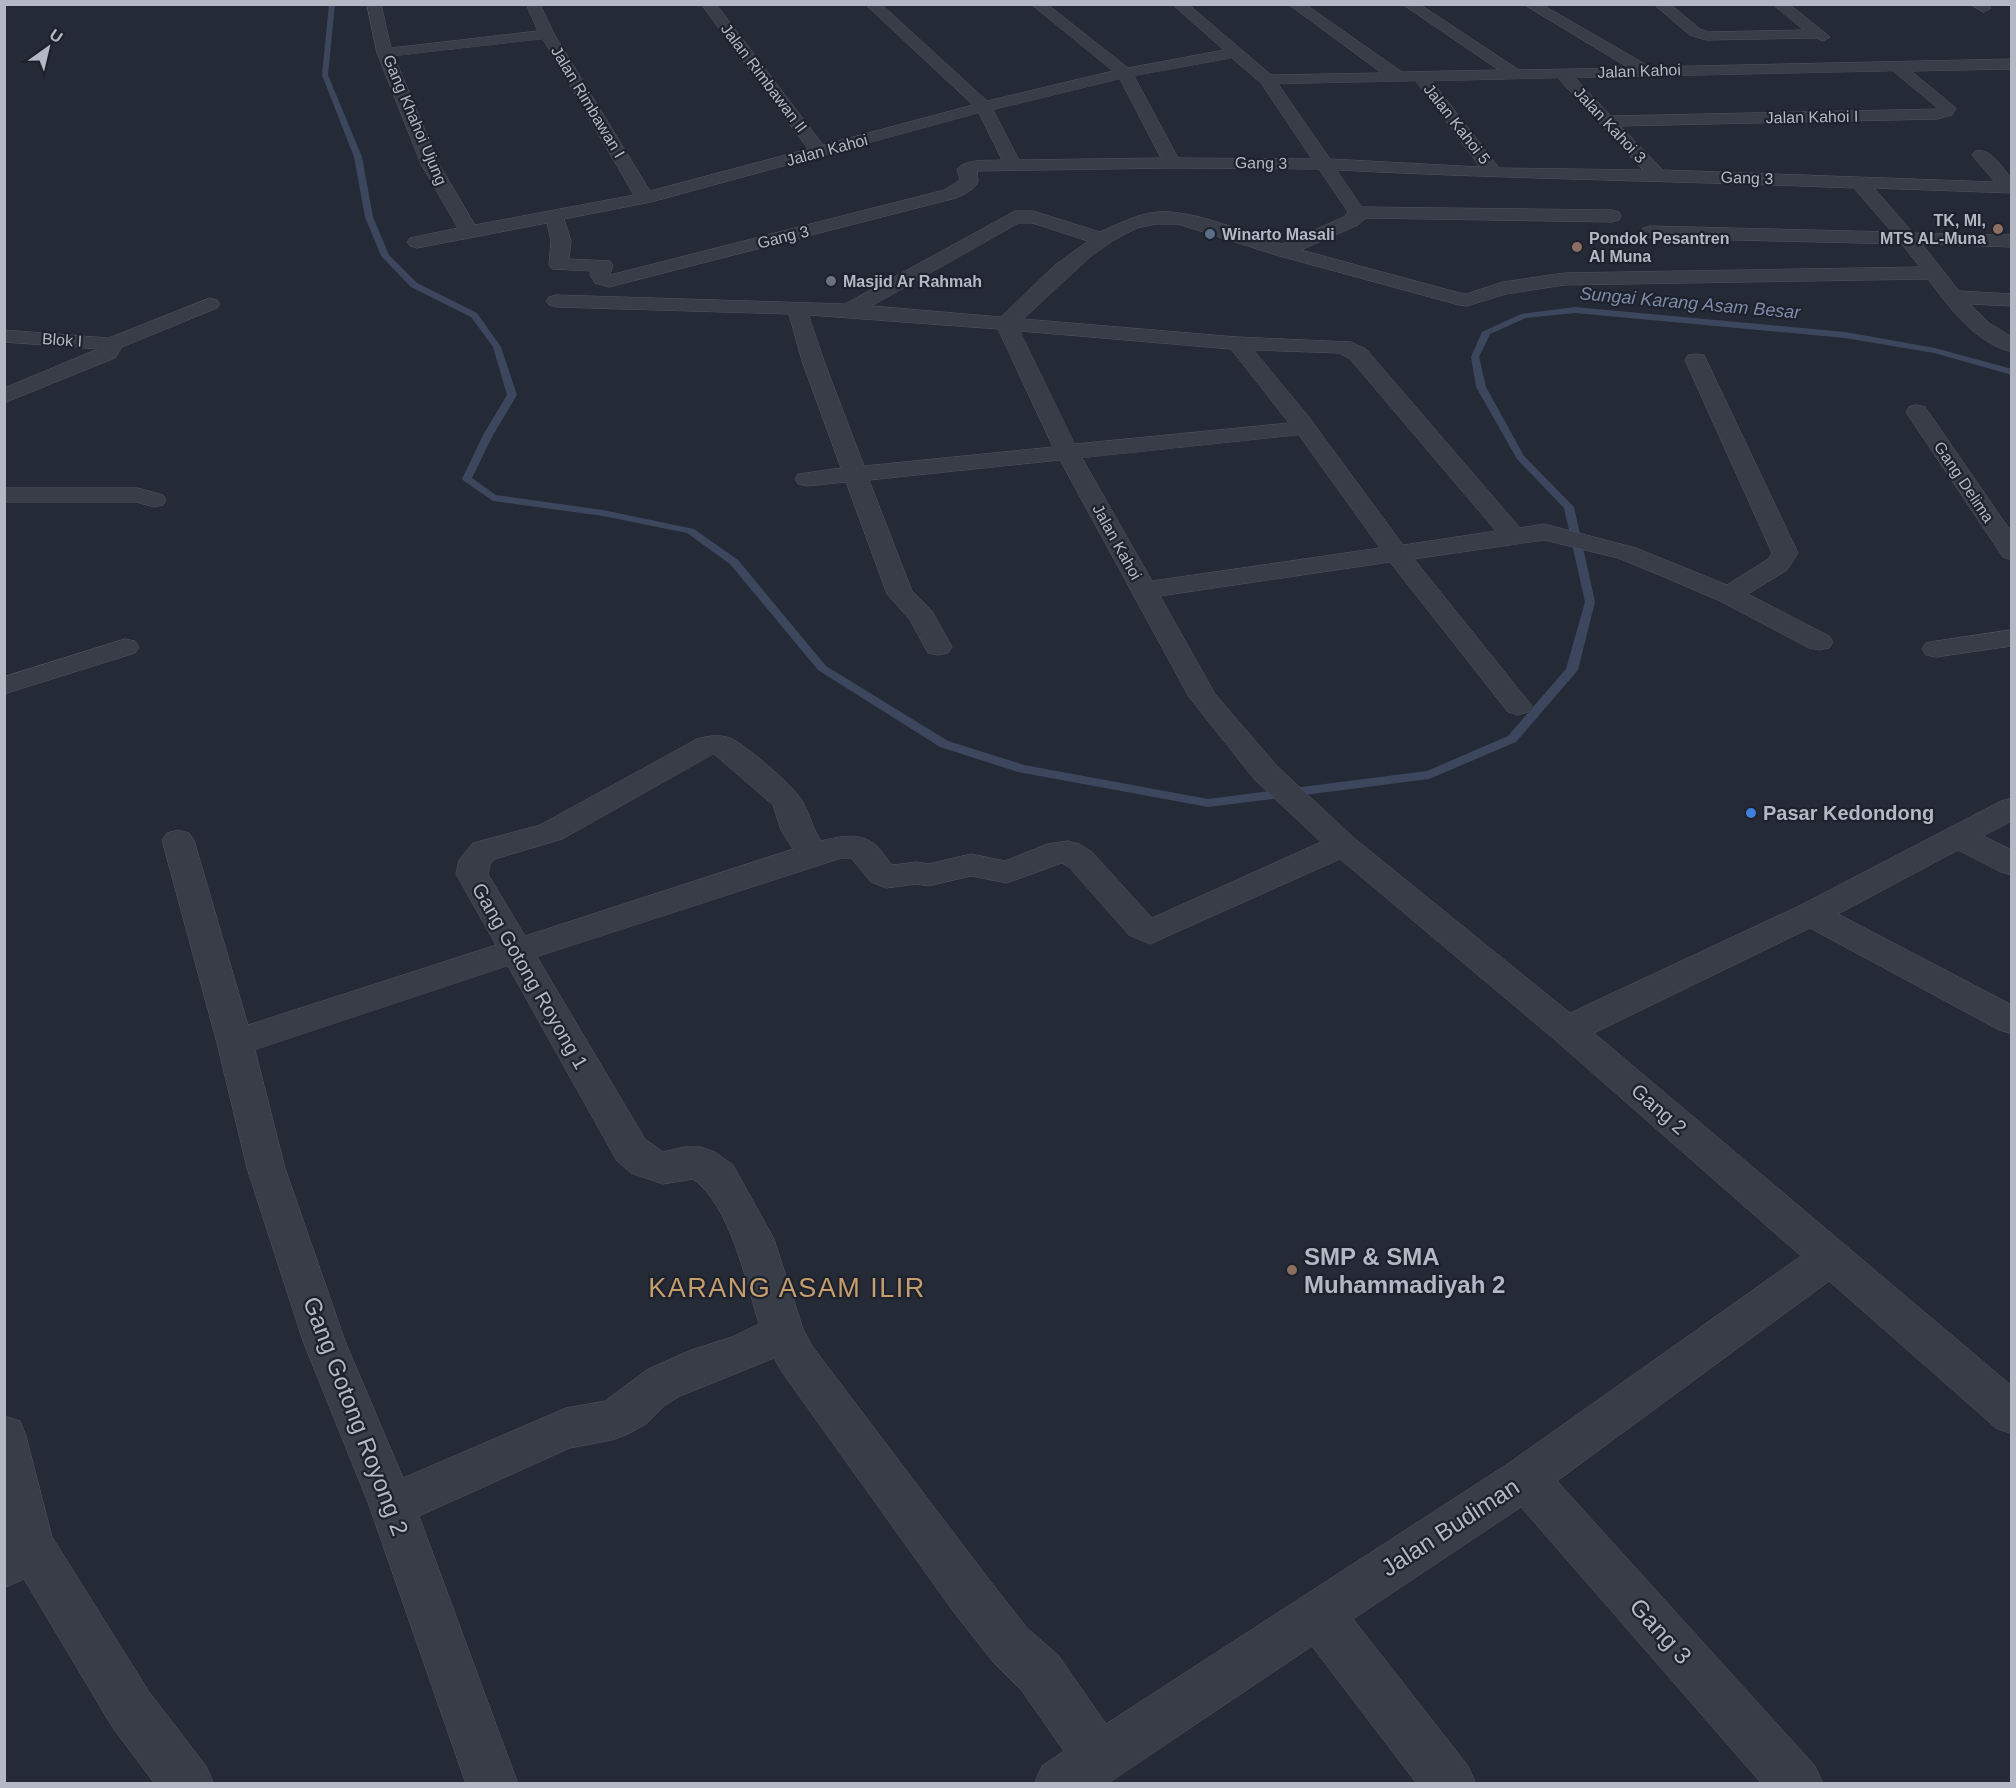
<svg xmlns="http://www.w3.org/2000/svg" width="2016" height="1788" font-family="Arial,sans-serif">
<style>
.lines{fill:none;stroke-linecap:round;stroke-linejoin:round}
.stream{fill:#3c475e;fill-rule:evenodd}
.street-casing{stroke:#505560;stroke-width:1}
.street{fill:#383d48;fill-rule:evenodd}
.education-dot{fill:#8d6e63;stroke:#1d222d;stroke-width:2}
.service-dot{fill:#5c6f8a;stroke:#1d222d;stroke-width:2}
.worship-dot{fill:#6b7280;stroke:#1d222d;stroke-width:2}
.shop-dot{fill:#3f7fe0;stroke:#1d222d;stroke-width:2}
.labels{text-anchor:middle;dominant-baseline:central;stroke-width:4.5;stroke-linejoin:round;paint-order:stroke}
.far-street-label{font-size:16px;fill:#b3b8c4;stroke:#1d222d}
.far-poi-label{font-size:16px;font-weight:bold;fill:#b3b8c4;stroke:#1d222d;text-anchor:start}
.far-water-label{font-size:18px;font-style:italic;fill:#7e8ca9;stroke:#1d222d}
.poi-label{font-size:20px;font-weight:bold;fill:#b3b8c4;stroke:#1d222d;text-anchor:start}
.street-label{font-size:20px;fill:#b3b8c4;stroke:#1d222d}
.near-poi-label{font-size:24px;font-weight:bold;fill:#b3b8c4;stroke:#1d222d;text-anchor:start}
.near-street-label{font-size:24px;fill:#b3b8c4;stroke:#1d222d}
.near-quarter-label{font-size:27px;letter-spacing:1.5px;fill:#c69d6c;stroke:#1d222d}
</style>
<rect width="100%" height="100%" fill="#252a37"/>
<g class="lines">
<polygon class="stream" points="329,4 335,4 328,75 362,157 373,217 389,255 417,283 477,313 501,347 517,395 493,435 472,478 496,495 603,510 694,529 738,560 826,666 948,741 1024,765 1208,799 1427,771 1508,736 1566,669 1585,602 1564,508 1517,459 1476,387 1471,357 1482,332 1521,314 1575,307 1845,332 1935,348 2012,369 2012,375 1934,353 1845,338 1575,313 1526,318 1490,334 1479,357 1486,387 1524,456 1574,507 1595,602 1578,670 1516,742 1429,779 1208,807 1018,772 940,747 818,670 730,564 687,533 603,516 493,501 464,481 462,479 483,435 507,395 493,347 471,317 411,287 381,256 365,217 354,157 322,75"/>
<g class="street-casing">
<g id="street">
<path d="M367,4H381L391,48L538,31L526,4H540L554,34L650,191L808,149L701,4H716L823,145L973,105L865,4H881L987,101L1113,71L1031,4H1047L1128,68L1224,50L1172,4H1188L1271,75L1382,73L1288,4H1305L1402,72L1499,70L1402,4H1419L1519,70L1629,68L1523,4H1541L1650,67L2012,59V69L1911,71L1956,108L1952,115L1937,119L1620,126L1663,170L1995,182L1972,155L1975,151C1991,147 2002,168 2012,179V193L1874,188L1913,233L2012,235V247L1922,244L1959,291L2012,294V306L1970,304L1989,323L2012,337V352C1975,343 1949,307 1928,279L1564,285L1506,294L1467,306L1459,305L1276,255L1178,224H1156L1137,228L1114,240L1091,256L1023,319L1237,337L1351,342L1366,349L1520,528L1544,524L1636,548L1727,585L1768,559L1772,553L1685,360L1688,355L1696,354L1704,355L1798,553L1787,570L1748,594L1829,636L1833,642L1829,648L1819,650L1809,648L1720,601L1671,580L1618,558L1544,540L1414,559L1532,706L1528,712L1518,715L1508,712L1390,562L1160,596L1215,694L1277,766L1354,838L1570,1013L1799,906L2001,801L2012,798V821L1983,836L2012,850V875L2001,872L1958,850L1838,914L2012,1005V1034L1999,1030L1810,928L1594,1033L2012,1386V1434L1996,1428L1829,1281L1557,1481L1815,1766L1823,1784H1762L1521,1507L1353,1619L1468,1766L1476,1784H1417L1312,1646L1107,1784H1034L1042,1766L1064,1751L1022,1691L993,1662L953,1611L782,1372L774,1358L678,1397L664,1406L646,1424L628,1434L612,1440L570,1448L419,1516L518,1784H466L369,1505L303,1341L247,1168L217,1043L162,840L167,833L178,830L189,833L194,840L248,1025L496,945L456,874L459,860L473,843L540,825L697,739C708,736 719,734 730,738C744,743 793,786 801,799C810,813 812,828 821,841C837,837 858,832 873,843C881,848 886,859 892,865L917,862L928,864L971,854L1005,861L1047,844L1068,841L1079,844L1092,852L1152,918L1321,842L1255,780L1189,697L1060,460L869,480L912,591L932,611L952,647L948,653L938,655L928,653L910,620L887,594L846,482L807,486L798,484L795,479L798,474L841,468L802,361L789,314L556,307L549,305L546,301L549,297L556,295L845,304L1015,211H1033L1100,232C1118,224 1137,214 1157,212C1193,209 1246,233 1282,244L1344,217L1348,212L1319,169L1172,168L977,171C977,174 978,178 978,181C976,189 963,195 956,198L609,287L595,283L590,275L591,271L552,269L549,265L551,241L547,223L417,248L410,246L407,242L410,238L458,228L421,164L377,53ZM543,39L634,195L475,225L439,164L394,56ZM1232,58L1261,83L1312,159L1178,158L1134,76ZM1893,71L1939,109L1611,116L1575,78ZM1558,78L1643,170L1499,168L1432,81ZM1120,79L1161,158L1019,160L993,110ZM1416,81L1480,167L1330,159L1278,84ZM979,113L1002,160C988,161 967,158 957,169L960,180L944,190L610,275L613,265L610,261L569,259L571,241L564,219L651,202ZM1337,170C1509,179 1682,181 1854,188L1892,232L1650,226L1643,228L1641,232L1643,236L1650,238L1902,244L1920,267L1564,273L1503,282L1466,294L1460,293L1301,250L1358,225L1366,218L1612,222L1619,220L1621,216L1619,212L1612,210L1362,207ZM1019,223H1032L1088,241L1055,265L1001,317L872,306ZM809,315L998,329L1053,447L864,466L824,361ZM1020,331L1231,349L1289,423L1075,444ZM1254,350L1339,353L1350,359L1496,531L1403,545L1308,416ZM1299,435L1380,548L1152,581L1082,458ZM714,754L773,805L781,830L793,849L525,936L488,874L490,864L495,859L562,839ZM842,858H851L871,882L886,888L917,884L928,886L971,876L1007,883L1062,863L1070,868L1129,935L1150,944L1340,859L1554,1039L1801,1256L1509,1463L1106,1724L1058,1655L1027,1628L987,1577L812,1346L803,1329L774,1239L733,1165L715,1152L701,1147H684L663,1152L645,1139L537,957ZM508,966L617,1161L631,1173L663,1184L693,1179C730,1205 746,1281 759,1324L732,1337L691,1350L648,1369L605,1401L566,1408L403,1478L345,1341L285,1168L255,1050Z"/>
<polygon points="1654,4 1670,4 1700,29 1708,32 1804,30 1772,4 1789,4 1830,37 1823,41 1816,38 1706,40 1690,35"/>
<polygon points="1970,4 1988,4 1991,8 1984,12"/>
<polygon points="210,298 217,300 220,304 217,308 122,347 115,358 4,403 4,388 98,349 4,342 4,330 108,338"/>
<polygon points="1917,405 1925,407 2012,533 2012,560 2003,557 1906,412 1909,407"/>
<polygon points="4,488 138,488 163,495 166,500 163,505 154,507 136,502 4,502"/>
<polygon points="2012,630 2012,646 1936,657 1926,655 1922,649 1926,643 1936,641"/>
<polygon points="125,639 135,641 139,647 135,653 4,694 4,677"/>
<polygon points="4,1416 20,1421 26,1436 52,1537 149,1692 206,1766 214,1784 155,1784 113,1728 24,1579 4,1588"/>
</g>
</g>
<use href="#street" class="street"/>
</g>
<g class="education-dot">
<circle cx="1998" cy="229" r="6"/>
<circle cx="1577" cy="247" r="6"/>
<circle cx="1292" cy="1270" r="6"/>
</g>
<circle class="service-dot" cx="1210" cy="234" r="6"/>
<circle class="worship-dot" cx="831" cy="281" r="6"/>
<circle class="shop-dot" cx="1751" cy="813" r="6"/>
<g class="labels">
<g class="far-street-label">
<text transform="translate(1639 71) rotate(-2)">Jalan Kahoi</text>
<text transform="translate(764 78) rotate(53)">Jalan Rimbawan II</text>
<text transform="translate(588 102) rotate(59)">Jalan Rimbawan I</text>
<text transform="translate(1812 117) rotate(-1)">Jalan Kahoi I</text>
<text transform="translate(415 120) rotate(67)">Gang Khahoi Ujung</text>
<text transform="translate(1457 124) rotate(52)">Jalan Kahoi 5</text>
<text transform="translate(1610 125) rotate(47)">Jalan Kahoi 3</text>
<text transform="translate(827 150) rotate(-15)">Jalan Kahoi</text>
<text transform="translate(1261 163) rotate(1)">Gang 3</text>
<text transform="translate(1747 178) rotate(2)">Gang 3</text>
<text transform="translate(783 237) rotate(-14)">Gang 3</text>
<text transform="translate(62 340) rotate(4)">Blok I</text>
<text transform="translate(1964 482) rotate(56)">Gang Delima</text>
<text transform="translate(1117 542) rotate(61)">Jalan Kahoi</text>
</g>
<g class="far-poi-label">
<text x="1986" y="220" text-anchor="end">TK, MI,<tspan x="1986" dy="18">MTS AL-Muna</tspan></text>
<text x="1222" y="234">Winarto Masali</text>
<text x="1589" y="238">Pondok Pesantren<tspan x="1589" dy="18">Al Muna</tspan></text>
<text x="843" y="281">Masjid Ar Rahmah</text>
</g>
<g class="far-water-label">
<text transform="translate(1690 303) rotate(5)">Sungai Karang Asam Besar</text>
</g>
<g class="poi-label">
<text x="1763" y="813">Pasar Kedondong</text>
</g>
<g class="street-label">
<text transform="translate(530 976) rotate(60)">Gang Gotong Royong 1</text>
<text transform="translate(1659 1109) rotate(41)">Gang 2</text>
</g>
<g class="near-poi-label">
<text x="1304" y="1256">SMP &amp; SMA<tspan x="1304" dy="28">Muhammadiyah 2</tspan></text>
</g>
<g class="near-street-label">
<text transform="translate(356 1416) rotate(69)">Gang Gotong Royong 2</text>
<text transform="translate(1450 1527) rotate(-33)">Jalan Budiman</text>
<text transform="translate(1661 1631) rotate(48)">Gang 3</text>
</g>
<g class="near-quarter-label">
<text x="787" y="1288">KARANG ASAM ILIR</text>
</g>
</g>
<rect width="2016" height="1788" fill="none" stroke="#b3b8c4" stroke-width="12"/>
<g transform="translate(48 48) rotate(34)" stroke="#1d222d" stroke-width="4.5" paint-order="stroke">
<path d="M0-4.5L10 22L0 15L-10 22Z" fill="#b3b8c4"/>
<text y="-9" font-size="16" font-weight="bold" text-anchor="middle" fill="#b3b8c4">U</text>
</g>
</svg>
